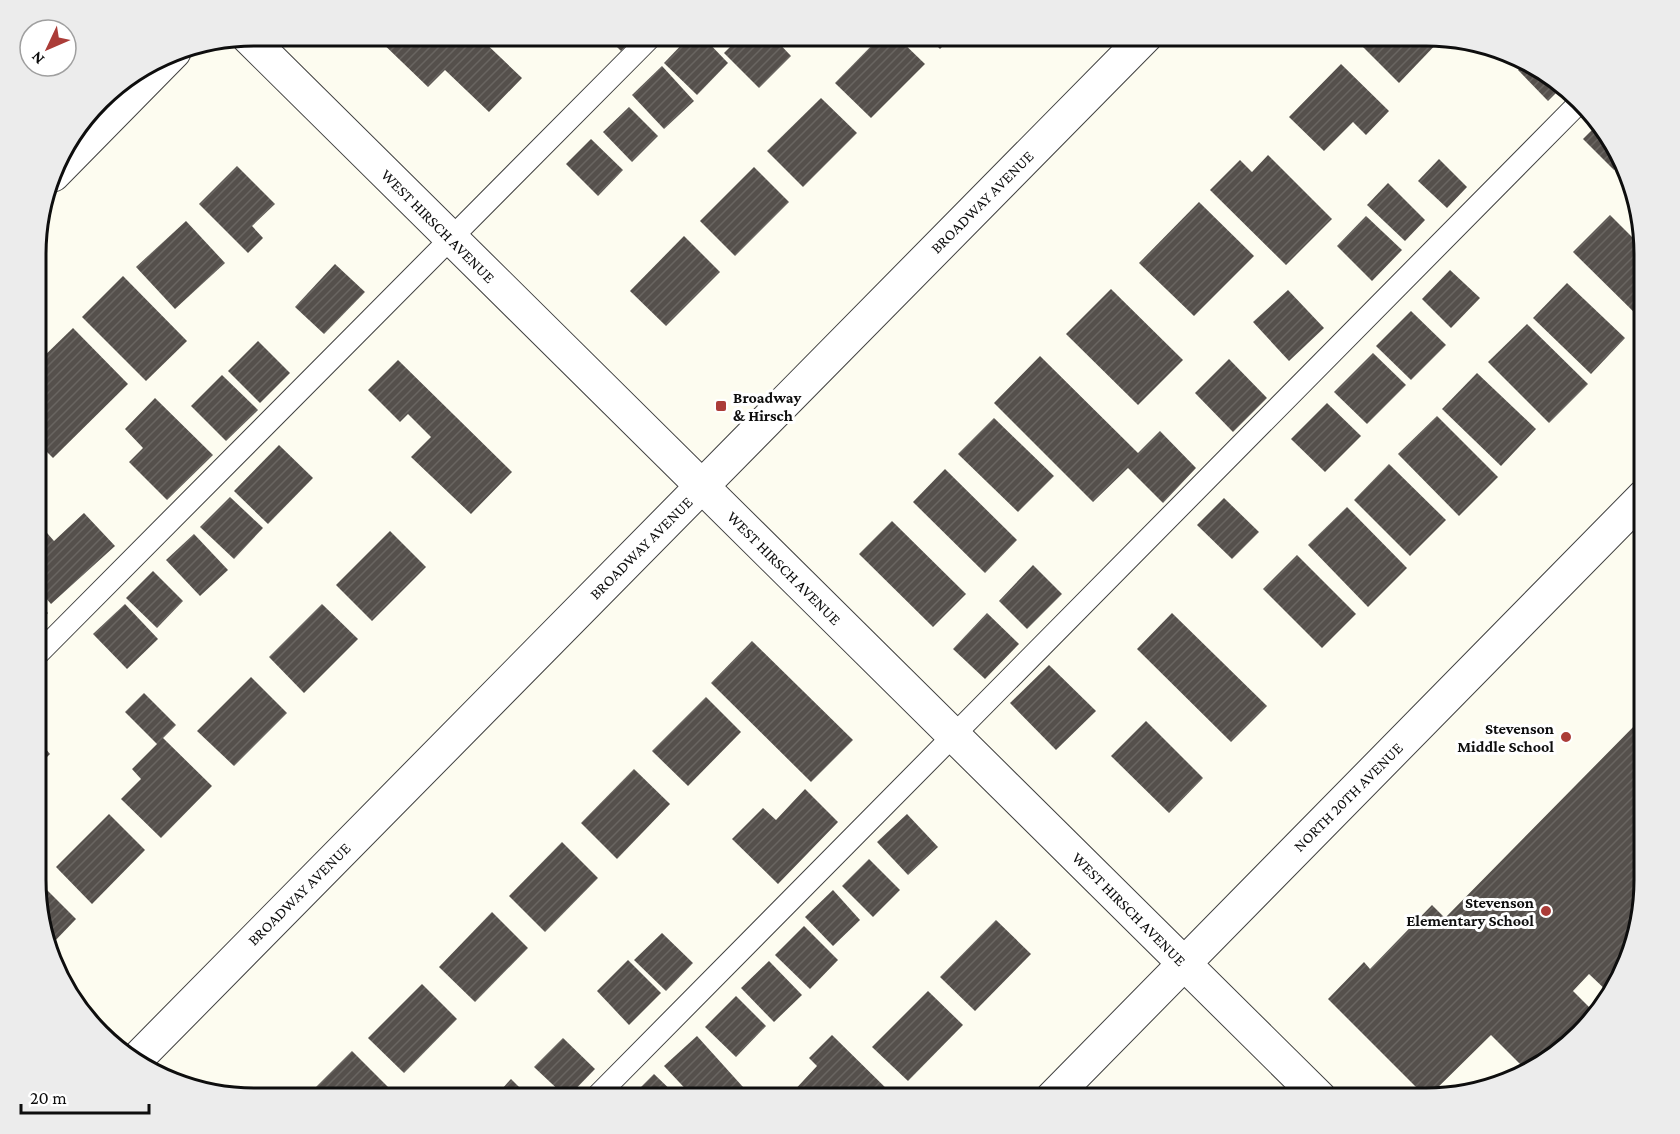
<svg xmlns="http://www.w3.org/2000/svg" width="1680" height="1134" font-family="'Crimson Pro',serif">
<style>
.building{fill:url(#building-hatch)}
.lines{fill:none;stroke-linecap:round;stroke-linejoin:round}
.lane-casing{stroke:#414141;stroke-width:23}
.street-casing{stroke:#414141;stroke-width:35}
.lane{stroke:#fff;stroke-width:21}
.street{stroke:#fff;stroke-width:33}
.poi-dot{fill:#ab3c38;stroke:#fff;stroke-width:2}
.labels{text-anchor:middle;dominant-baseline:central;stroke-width:6;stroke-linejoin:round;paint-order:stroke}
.street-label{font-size:16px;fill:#0e0e0e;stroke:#fff}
.poi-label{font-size:16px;font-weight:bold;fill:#0e0e0e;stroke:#fff;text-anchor:end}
.rim{fill:none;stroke:#0e0e0e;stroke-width:3}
</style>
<defs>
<pattern id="building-hatch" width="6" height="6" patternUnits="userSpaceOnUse" patternTransform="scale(1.5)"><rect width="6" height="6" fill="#55504c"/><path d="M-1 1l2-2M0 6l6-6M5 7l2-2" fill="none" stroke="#696561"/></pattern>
</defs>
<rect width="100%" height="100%" fill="#fdfcf0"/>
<g class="building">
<polygon points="375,36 478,36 522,78 489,112 445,70 428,87"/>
<polygon points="606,36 635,36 621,51"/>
<polygon points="690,36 702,36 728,63 697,95 664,63"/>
<polygon points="741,36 772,36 791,56 759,88 724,53"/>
<polygon points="881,36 896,36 925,64 871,118 835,83"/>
<polygon points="927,36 953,36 940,49"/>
<polygon points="1373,36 1439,36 1443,37 1399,83 1363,47"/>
<polygon points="1525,63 1558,81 1563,86 1548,101 1518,70"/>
<polygon points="1341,64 1389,111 1366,135 1353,122 1324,151 1289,117"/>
<polygon points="662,66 694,101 664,129 632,95"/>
<polygon points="821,98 857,133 803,187 767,151"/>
<polygon points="629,107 658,136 632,162 603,132"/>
<polygon points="1597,125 1615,146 1620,164 1614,170 1583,139"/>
<polygon points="591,139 623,170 598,196 566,164"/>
<polygon points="1268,155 1332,219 1286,265 1210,190 1240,160 1252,172"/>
<polygon points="1439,159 1467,187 1447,208 1418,181"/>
<polygon points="237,166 275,204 252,226 263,238 248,253 199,204"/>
<polygon points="754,167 789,202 735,256 700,221"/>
<polygon points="1388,183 1425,220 1405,241 1367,205"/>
<polygon points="1199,202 1254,256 1194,316 1139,263"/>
<polygon points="1610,215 1644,249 1644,322 1573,252"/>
<polygon points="1366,216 1402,250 1372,281 1337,246"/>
<polygon points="186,221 225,263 175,309 136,267"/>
<polygon points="684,236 720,272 666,326 630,291"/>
<polygon points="335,264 365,292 324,334 295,307"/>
<polygon points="1450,270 1480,298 1451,328 1422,299"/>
<polygon points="123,276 187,341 146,381 82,317"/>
<polygon points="1567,283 1625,338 1591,374 1533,318"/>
<polygon points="1111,289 1183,360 1138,405 1066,334"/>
<polygon points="1288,290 1324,328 1289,361 1253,322"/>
<polygon points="1411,311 1446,345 1411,380 1376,346"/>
<polygon points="1527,324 1588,384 1549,423 1488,362"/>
<polygon points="73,328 128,384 53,458 38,443 38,362"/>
<polygon points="258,341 290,373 260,403 228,371"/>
<polygon points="1373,353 1406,385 1367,424 1334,392"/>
<polygon points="1040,356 1138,453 1160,431 1196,468 1163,503 1128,468 1093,502 994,403"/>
<polygon points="1229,359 1267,398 1233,432 1195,393"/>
<polygon points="398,360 512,472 471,514 411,457 431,437 408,414 400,422 368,390"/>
<polygon points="1477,373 1536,429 1501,466 1442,409"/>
<polygon points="222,375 258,410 226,441 191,406"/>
<polygon points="155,398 213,455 167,500 129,462 143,448 125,429"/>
<polygon points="1327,403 1361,436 1325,472 1291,439"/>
<polygon points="1437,416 1498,477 1459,516 1398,454"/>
<polygon points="994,418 1054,476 1018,512 958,454"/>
<polygon points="279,445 313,478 268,524 234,491"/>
<polygon points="1389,464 1446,520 1410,556 1354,500"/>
<polygon points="945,469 1017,540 985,573 913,502"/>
<polygon points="230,497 263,528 234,559 200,527"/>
<polygon points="1224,498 1259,532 1232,559 1197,525"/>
<polygon points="1347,507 1407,568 1368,607 1308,545"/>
<polygon points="84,513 115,546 51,604 38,589 38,529 41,526 54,541"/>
<polygon points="892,521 966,594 933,627 859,554"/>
<polygon points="390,531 426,567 372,621 336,585"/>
<polygon points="194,534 228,570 200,596 166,560"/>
<polygon points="1297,555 1356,614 1322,648 1263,589"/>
<polygon points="1033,565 1062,594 1027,629 999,601"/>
<polygon points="153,571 183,601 157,628 126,598"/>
<polygon points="38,604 48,613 38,623"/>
<polygon points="125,604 158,639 127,669 93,634"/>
<polygon points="322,604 358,639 304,693 269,657"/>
<polygon points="987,613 1019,644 985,679 953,649"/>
<polygon points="1172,613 1267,706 1231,742 1137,649"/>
<polygon points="752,641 853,740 811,782 711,683"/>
<polygon points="1049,665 1096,711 1056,750 1010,703"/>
<polygon points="251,677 287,713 234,766 197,731"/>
<polygon points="144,693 176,725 163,738 212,786 161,838 121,799 141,779 132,769 157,744 125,712"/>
<polygon points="706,697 741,732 688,786 652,751"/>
<polygon points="1644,716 1644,893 1632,950 1609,993 1589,974 1573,991 1595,1013 1527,1071 1491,1035 1427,1098 1328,999 1364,962 1370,969 1432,905 1445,918"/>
<polygon points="1146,721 1203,778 1169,813 1111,756"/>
<polygon points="38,740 50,754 38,766"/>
<polygon points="634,769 670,804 617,859 581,823"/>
<polygon points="805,789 838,822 778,884 732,839 763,808 776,820"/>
<polygon points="109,814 145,850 92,904 56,867"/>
<polygon points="907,814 938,847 908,875 877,842"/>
<polygon points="562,842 598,878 545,932 509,896"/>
<polygon points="869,859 900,890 873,917 842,886"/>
<polygon points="38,881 76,919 51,945 38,908"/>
<polygon points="833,890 860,920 833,946 805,917"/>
<polygon points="492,912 528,948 475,1002 439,967"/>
<polygon points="996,920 1031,954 975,1011 940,977"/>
<polygon points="804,926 838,960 810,989 775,955"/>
<polygon points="662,933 693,963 666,991 634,960"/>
<polygon points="628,960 661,993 629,1025 597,991"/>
<polygon points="769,961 802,995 774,1022 741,988"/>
<polygon points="422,984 457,1019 404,1073 368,1038"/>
<polygon points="928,991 963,1025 908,1081 872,1047"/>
<polygon points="736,996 766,1026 736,1057 705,1027"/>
<polygon points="832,1035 894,1096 891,1098 793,1098 790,1095 817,1066 809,1058"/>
<polygon points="697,1036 752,1097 751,1098 694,1098 664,1066"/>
<polygon points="563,1038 595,1069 567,1098 534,1067"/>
<polygon points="352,1051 399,1098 327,1098 316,1087"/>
<polygon points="654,1074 679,1098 630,1098"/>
<polygon points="511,1079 530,1098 494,1098"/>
</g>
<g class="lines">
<g class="lane-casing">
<g id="lane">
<polyline points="38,654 652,36"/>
<polyline points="595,1098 1578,104"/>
</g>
</g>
<g class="street-casing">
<g id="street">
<polyline points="248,37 1320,1098"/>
<polyline points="53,175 174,52"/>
<polyline points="136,1060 1146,36"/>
<polyline points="1052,1098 1644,496"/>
</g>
</g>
<use href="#lane" class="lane"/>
<use href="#street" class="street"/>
</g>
<g class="poi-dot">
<rect x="715" y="400" width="12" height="12" rx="3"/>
<circle cx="1566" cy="737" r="6"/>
<circle cx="1546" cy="911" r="6"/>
</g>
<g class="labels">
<g class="street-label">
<text transform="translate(982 202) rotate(-45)">BROADWAY AVENUE</text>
<text transform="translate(438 226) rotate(45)">WEST HIRSCH AVENUE</text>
<text transform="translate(641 548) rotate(-45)">BROADWAY AVENUE</text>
<text transform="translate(784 568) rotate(45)">WEST HIRSCH AVENUE</text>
<text transform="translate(1348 797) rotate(-45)">NORTH 20TH AVENUE</text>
<text transform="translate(299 894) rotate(-45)">BROADWAY AVENUE</text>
<text transform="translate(1129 909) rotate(45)">WEST HIRSCH AVENUE</text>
</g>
<g class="poi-label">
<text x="733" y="397" text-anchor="start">Broadway<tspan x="733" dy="18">&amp; Hirsch</tspan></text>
<text x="1554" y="728">Stevenson<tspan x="1554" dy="18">Middle School</tspan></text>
<text x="1534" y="902">Stevenson<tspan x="1534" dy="18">Elementary School</tspan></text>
</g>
</g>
<path d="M0 0H1680V1134H0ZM254 46H1426A208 208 0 0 1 1634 254V880A208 208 0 0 1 1426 1088H254A208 208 0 0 1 46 880V254A208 208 0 0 1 254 46Z" fill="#ececec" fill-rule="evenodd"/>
<path class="rim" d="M254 46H1426A208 208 0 0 1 1634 254V880A208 208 0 0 1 1426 1088H254A208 208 0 0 1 46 880V254A208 208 0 0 1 254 46Z"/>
<g transform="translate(48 48) rotate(226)"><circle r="28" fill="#ffffff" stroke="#9f9f9f" stroke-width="1.5"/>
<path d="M0-4.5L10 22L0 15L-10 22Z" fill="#ab3c38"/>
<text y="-9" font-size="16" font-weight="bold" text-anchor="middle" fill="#0e0e0e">N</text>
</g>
<path d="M21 1104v9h128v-9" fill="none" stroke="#0e0e0e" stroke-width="3"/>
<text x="30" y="1104" font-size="18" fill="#0e0e0e" stroke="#ffffff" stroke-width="4.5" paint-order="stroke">20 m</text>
</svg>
